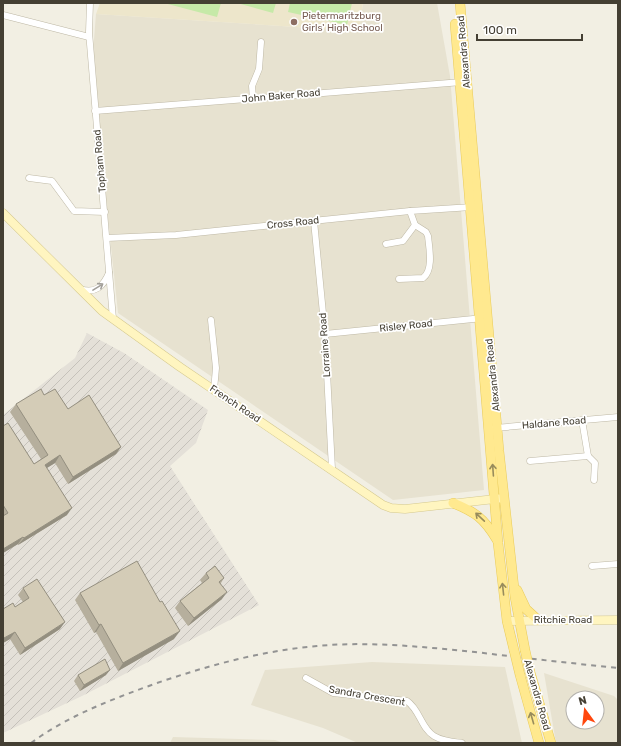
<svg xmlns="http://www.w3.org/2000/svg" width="621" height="746" font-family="Rubik,sans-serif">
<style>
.residential{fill:#e7e2d0;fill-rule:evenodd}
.industrial{fill:url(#industrial-furrows)}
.education{fill:#ede6cb}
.green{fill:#c6e9a8}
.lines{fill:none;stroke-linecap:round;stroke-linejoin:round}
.street-casing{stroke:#beb8a5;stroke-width:7}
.secondary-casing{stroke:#d5c98f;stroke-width:9}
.primary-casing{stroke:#e9cb5a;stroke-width:10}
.street{stroke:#fff;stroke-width:6}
.secondary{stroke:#fff5c0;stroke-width:8}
.primary{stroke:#ffe98f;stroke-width:9}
.rail{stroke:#939393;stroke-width:2;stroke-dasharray:5 5;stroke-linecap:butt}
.primary-bridge-casing{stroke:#e9cb5a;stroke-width:10;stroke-linecap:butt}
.primary-bridge{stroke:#ffe98f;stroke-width:9}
.wall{fill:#b6af9d}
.shaded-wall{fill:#948f80}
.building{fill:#d4ccb7;stroke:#948f80}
.oneway{stroke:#a29f99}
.oneway2{stroke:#988c5c}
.education-dot{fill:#8d6e63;stroke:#fff;stroke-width:1.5}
.labels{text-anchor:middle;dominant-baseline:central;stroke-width:3.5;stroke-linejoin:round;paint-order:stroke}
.education-label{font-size:10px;fill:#785e54;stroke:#fff;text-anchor:start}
.street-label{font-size:10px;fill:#443f33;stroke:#fff}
</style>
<defs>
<pattern id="industrial-furrows" width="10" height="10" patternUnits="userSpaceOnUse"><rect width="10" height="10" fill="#e4e0d8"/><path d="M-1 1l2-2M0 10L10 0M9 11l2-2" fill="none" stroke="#c5c1ba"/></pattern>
</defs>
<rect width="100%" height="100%" fill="#f2efe3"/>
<g class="residential">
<polygon points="363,3 437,3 450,76 484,490 393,500 118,313 92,65 96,14 359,31"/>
<polygon points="372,662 505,667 522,743 358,743 323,728 251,705 265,670"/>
<path d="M544,673L614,696L618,700V743H556ZM573,698H597V722H573Z"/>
<polygon points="173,737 275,740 284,743 170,743"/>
</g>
<polygon class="industrial" points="87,333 124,353 208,410 196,443 170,466 259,605 82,696 3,733 3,415 75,358"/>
<polygon class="education" points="100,3 363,3 359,31 96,14"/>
<g class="green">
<polygon points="164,3 221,3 217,17"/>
<polygon points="237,3 276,3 273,13"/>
<polygon points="290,3 352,3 347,25 288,12"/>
</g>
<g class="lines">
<g class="street-casing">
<g id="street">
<polyline points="90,3 89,32 113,319"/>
<polyline points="3,15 89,37"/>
<polyline points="253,99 252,86 259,69 261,42"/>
<polyline points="95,111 462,82"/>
<polyline points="29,178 52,181 74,211 105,212"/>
<polyline points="314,221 325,334 332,469"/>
<polyline points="107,238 176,235 410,211 472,207"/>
<polyline points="386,244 403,241 415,225"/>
<path d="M399,279L423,278C434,270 429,247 428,236L426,232L415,225L410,211"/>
<path d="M80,289C95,294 103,287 109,273"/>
<polyline points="211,320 216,368 214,390"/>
<polyline points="325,334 483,318"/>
<polyline points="582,420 588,456 595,463 594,480"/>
<polyline points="495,428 618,417"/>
<polyline points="530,461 588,456"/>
<polyline points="592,566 618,564"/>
<path d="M306,678L333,693L407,701C420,710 421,728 434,736C442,741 453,742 462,743"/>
</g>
</g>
<g class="secondary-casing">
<g id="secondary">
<polyline points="3,213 102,311 180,367 383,505 391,508 405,509 504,498"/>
<polyline points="507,621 618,620"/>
</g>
</g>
<g class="primary-casing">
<g id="primary">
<polyline points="460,3 499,451 515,597 525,650"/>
<polyline points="455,24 498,543 507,621 514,650"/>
<path d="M453,503C475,512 484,518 497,540"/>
<polyline points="517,590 526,609 538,620"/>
<polyline points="530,672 551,743"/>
<polyline points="520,675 539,743"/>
</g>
</g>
<use href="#street" class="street"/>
<use href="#secondary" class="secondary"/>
<use href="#primary" class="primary"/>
<path class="rail" d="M31,743C69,715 113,699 157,683C210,665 261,651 317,646C370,641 423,647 475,652C523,658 570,663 618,668"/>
<g class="primary-bridge-casing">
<g id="primary-bridge">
<polyline points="514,650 520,675"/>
<polyline points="525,650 530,672"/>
</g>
</g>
<use href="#primary-bridge" class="primary-bridge"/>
</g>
<g class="wall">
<polygon points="44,395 68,409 121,447 116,454 68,484 55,463 47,468 67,515 18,545 18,544 3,553 3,426 34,464 41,459 10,412 16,404"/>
<polygon points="206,573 224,578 221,583 222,599 188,626 175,608 180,601 202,583 200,580"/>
<polygon points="23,588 60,629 20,655 10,639 3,643 3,609 15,607 23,602 18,595"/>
<polygon points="80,593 174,639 118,671 96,632 94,633 75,600"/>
<polygon points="78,675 106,675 80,691 74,681"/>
</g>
<g class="shaded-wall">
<polygon points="121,447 116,454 68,484 73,477"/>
<polygon points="60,455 55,463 40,472 45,465"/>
<polygon points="72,508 67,515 18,545 24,538"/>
<polygon points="23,537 18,544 3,553 3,549"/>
<polygon points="227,592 222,599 188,626 194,618"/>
<polygon points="65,622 60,629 20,655 25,648"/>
<polygon points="101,624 96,632 94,633 99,625"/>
<polygon points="180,631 174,639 118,671 123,663"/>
<polygon points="15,632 10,639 3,643 3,640 4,638"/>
<polygon points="110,670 106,675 80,691 84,685"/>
</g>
<g class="building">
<polygon points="41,389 44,395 55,389 68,409 89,395 121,447 73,477 60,455 45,465 72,508 24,538 23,537 3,549 3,516 8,513 3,505 3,426 8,423 34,464 48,455 16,404"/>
<polygon points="137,561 160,602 162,601 180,631 123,663 101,624 99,625 80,593"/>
<polygon points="215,566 224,578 219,582 227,592 194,618 180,601 209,578 206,573"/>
<polygon points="37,579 65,622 25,648 15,632 4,638 3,636 3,609 13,603 15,607 29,598 23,588"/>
<polygon points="105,659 110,670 84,685 78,675"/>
</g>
<defs><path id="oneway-shaft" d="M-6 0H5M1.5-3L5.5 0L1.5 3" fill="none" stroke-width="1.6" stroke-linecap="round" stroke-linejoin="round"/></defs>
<use class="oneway" href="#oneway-shaft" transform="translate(98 287) rotate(-32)"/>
<g class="oneway2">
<use href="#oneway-shaft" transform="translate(493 470) rotate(-94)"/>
<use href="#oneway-shaft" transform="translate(480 517) rotate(-137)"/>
<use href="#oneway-shaft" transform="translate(503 589) rotate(-96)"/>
<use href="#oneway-shaft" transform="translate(532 718) rotate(-106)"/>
</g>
<circle class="education-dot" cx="294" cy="22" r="4"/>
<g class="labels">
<g class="education-label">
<text x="302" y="16">Pietermaritzburg<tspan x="302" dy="12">Girls' High School</tspan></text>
</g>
<g class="street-label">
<text transform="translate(464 52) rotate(-95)">Alexandra Road</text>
<text transform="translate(281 96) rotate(-5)">John Baker Road</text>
<text transform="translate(100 161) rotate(-95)">Topham Road</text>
<text transform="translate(293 223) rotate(-6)">Cross Road</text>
<text transform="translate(406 326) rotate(-6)">Risley Road</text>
<text transform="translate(325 345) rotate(-94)">Lorraine Road</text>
<text transform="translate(493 375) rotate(-96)">Alexandra Road</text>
<text transform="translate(235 404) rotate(34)">French Road</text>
<text transform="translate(554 423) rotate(-5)">Haldane Road</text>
<text x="563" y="620">Ritchie Road</text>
<text transform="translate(537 695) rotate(74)">Alexandra Road</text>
<text transform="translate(367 696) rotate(10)">Sandra Crescent</text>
</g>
</g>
<rect width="621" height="746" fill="none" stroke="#443f33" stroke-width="8"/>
<g transform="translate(585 710) rotate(345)"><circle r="19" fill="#ffffff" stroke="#b4b2ad"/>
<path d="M0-3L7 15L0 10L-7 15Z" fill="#ff470d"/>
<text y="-6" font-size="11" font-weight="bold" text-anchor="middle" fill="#443f33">N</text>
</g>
<path d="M477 34v6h105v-6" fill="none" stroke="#443f33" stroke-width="2"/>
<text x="483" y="34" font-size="12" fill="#443f33" stroke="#ffffff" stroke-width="3" paint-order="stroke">100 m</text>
</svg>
